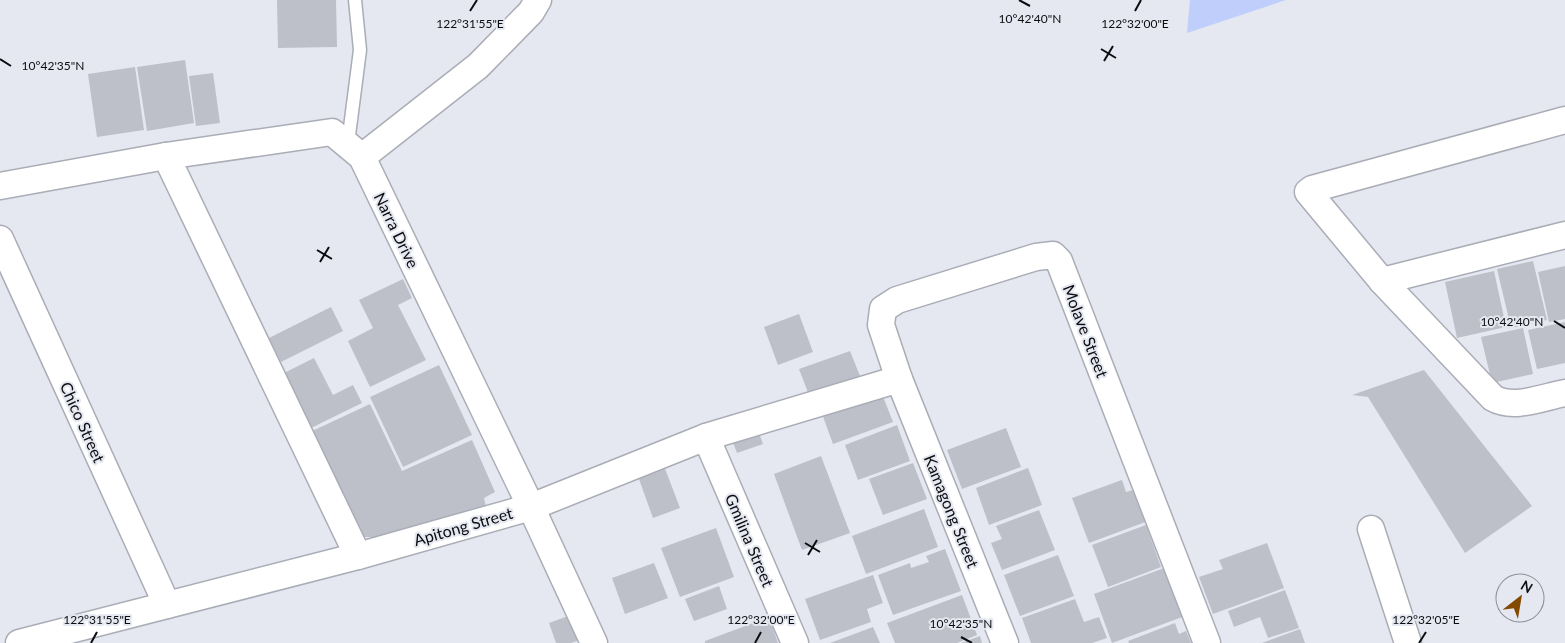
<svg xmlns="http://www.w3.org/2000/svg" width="1565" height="643" font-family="Lato,sans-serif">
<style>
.green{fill:#c0cefb}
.building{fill:#bdc0c9}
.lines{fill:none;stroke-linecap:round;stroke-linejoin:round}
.service-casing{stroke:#aaadb6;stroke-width:15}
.minor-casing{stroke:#aaadb6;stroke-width:29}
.service{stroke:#fff;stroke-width:12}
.minor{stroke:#fff;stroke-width:26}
.ticks{fill:none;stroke:#0c0d10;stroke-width:2}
.labels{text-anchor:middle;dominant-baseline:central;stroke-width:4;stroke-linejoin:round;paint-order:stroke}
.street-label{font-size:16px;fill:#0c0d10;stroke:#e5e8f1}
.ticks-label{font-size:12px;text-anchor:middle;fill:#0c0d10;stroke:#e5e8f1;stroke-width:4;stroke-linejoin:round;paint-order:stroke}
</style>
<rect width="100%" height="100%" fill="#e5e8f1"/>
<polygon class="green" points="1190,0 1286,0 1187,33"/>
<g class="building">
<polygon points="277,0 336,0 337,47 278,48"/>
<polygon points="185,60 194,123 147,131 137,67"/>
<polygon points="135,67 144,130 97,137 88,74"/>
<polygon points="213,73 220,123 196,126 189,76"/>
<polygon points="1533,261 1547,320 1511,328 1497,269"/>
<polygon points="1565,266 1565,319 1549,322 1538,272"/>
<polygon points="1494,271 1506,327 1457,338 1445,282"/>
<polygon points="403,279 412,298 398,305 426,360 370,387 348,341 373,328 359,300"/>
<polygon points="331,307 343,331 281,362 269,338"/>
<polygon points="799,314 813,352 778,365 764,327"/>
<polygon points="1565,322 1565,363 1537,369 1528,330"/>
<polygon points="1523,328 1533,374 1492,383 1481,337"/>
<polygon points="850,351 860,376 809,395 799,369"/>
<polygon points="314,358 333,395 353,385 362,403 309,429 282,374"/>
<polygon points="439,365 472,435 403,467 370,397"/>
<polygon points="1424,370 1532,506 1465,553 1368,397 1352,395"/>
<polygon points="880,389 893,422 833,444 821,411"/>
<polygon points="370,404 402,471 472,440 495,492 484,498 486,507 378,537 358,537 308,433"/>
<polygon points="755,422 763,444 737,453 729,432"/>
<polygon points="897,425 910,461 858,480 845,445"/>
<polygon points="1006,428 1021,467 962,489 947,450"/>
<polygon points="821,456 850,533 802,550 774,474"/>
<polygon points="661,458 680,508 653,518 635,468"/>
<polygon points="913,463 927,499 883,515 869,479"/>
<polygon points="1028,468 1042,505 989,525 976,488"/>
<polygon points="1122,480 1126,492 1136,489 1148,521 1089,543 1072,498"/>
<polygon points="924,509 938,547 866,574 852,536"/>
<polygon points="1039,510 1055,550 1002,570 991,543 1002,539 996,526"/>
<polygon points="1146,525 1161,567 1108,587 1092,545"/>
<polygon points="716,528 734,577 680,597 661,548"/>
<polygon points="1267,543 1284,588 1213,614 1199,577 1223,569 1219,560"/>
<polygon points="945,549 961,591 893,615 878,575 910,563 911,568 929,562 926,556"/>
<polygon points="1058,555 1074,596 1020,616 1004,575"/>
<polygon points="654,563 668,598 625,614 612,578"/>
<polygon points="1167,567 1185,616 1112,643 1094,594"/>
<polygon points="873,575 883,603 867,609 871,622 820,640 805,599"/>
<polygon points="719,586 727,609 694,621 685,599"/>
<polygon points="1285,590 1299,628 1268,638 1260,617 1234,627 1228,611"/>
<polygon points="962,595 977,635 957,643 895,643 887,623"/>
<polygon points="1075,599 1084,622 1099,617 1107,638 1092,643 1031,643 1022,618"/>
<polygon points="571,615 580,640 571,643 556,643 549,623"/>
<polygon points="769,617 778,643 705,643 705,641"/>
<polygon points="1175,623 1179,634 1186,631 1191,643 1129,643 1128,641"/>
<polygon points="873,627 880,643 830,643"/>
<polygon points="1300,629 1305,643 1262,643"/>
<polygon points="980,636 982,643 961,643"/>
</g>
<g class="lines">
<g class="service-casing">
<polyline id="service" points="348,143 360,50 355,0"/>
</g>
<g class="minor-casing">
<g id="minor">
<path d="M1565,120L1312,189L1308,192L1382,281L1493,398C1514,410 1543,397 1565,393"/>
<polyline points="166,156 358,556"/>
<polyline points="362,157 478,66 531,12 538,0"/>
<polyline points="0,186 166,156 332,132 362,157 531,507 594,643"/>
<polyline points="0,239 167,605"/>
<polyline points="1382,281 1565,235"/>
<polyline points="706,437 795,643"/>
<polyline points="1371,529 1408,643"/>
<polyline points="19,643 358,556 531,507 706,437 899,379"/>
<polyline points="1005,643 899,379 881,325 883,309 897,300 1036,257 1053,255 1059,261 1207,643"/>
</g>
</g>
<use href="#service" class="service"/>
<use href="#minor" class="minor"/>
</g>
<path class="ticks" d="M1019,0L1030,6M470,11L477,0M1135,11L1141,0M1101,49L1116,58M0,59L11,66M1104,61L1113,46M317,250L332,259M320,262L329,247M1554,321L1565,328M805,543L820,552M808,555L817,540M961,637L972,643M91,643L97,632M755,643L761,632M1419,643L1426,632"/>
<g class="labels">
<g class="street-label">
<text transform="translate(397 230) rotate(64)">Narra Drive</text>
<text transform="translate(1086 331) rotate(69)">Molave Street</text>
<text transform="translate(83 422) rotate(66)">Chico Street</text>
<text transform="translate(952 511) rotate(68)">Kamagong Street</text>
<text transform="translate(463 526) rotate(-16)">Apitong Street</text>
<text transform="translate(750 540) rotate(67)">Gmilina Street</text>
</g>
</g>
<g class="ticks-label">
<text x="1030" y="23">10°42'40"N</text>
<text x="470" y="28">122°31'55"E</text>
<text x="1135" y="28">122°32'00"E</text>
<text x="53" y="70">10°42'35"N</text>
<text x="1512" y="326">10°42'40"N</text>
<text x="97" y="624">122°31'55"E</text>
<text x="761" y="624">122°32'00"E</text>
<text x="1426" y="624">122°32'05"E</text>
<text x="961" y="628">10°42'35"N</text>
</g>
<g transform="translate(1520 598) rotate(31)"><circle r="24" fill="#e5e8f1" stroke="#8e9097"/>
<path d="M0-4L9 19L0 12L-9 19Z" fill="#844a00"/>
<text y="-8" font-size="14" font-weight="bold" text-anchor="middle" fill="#0c0d10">N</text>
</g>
</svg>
